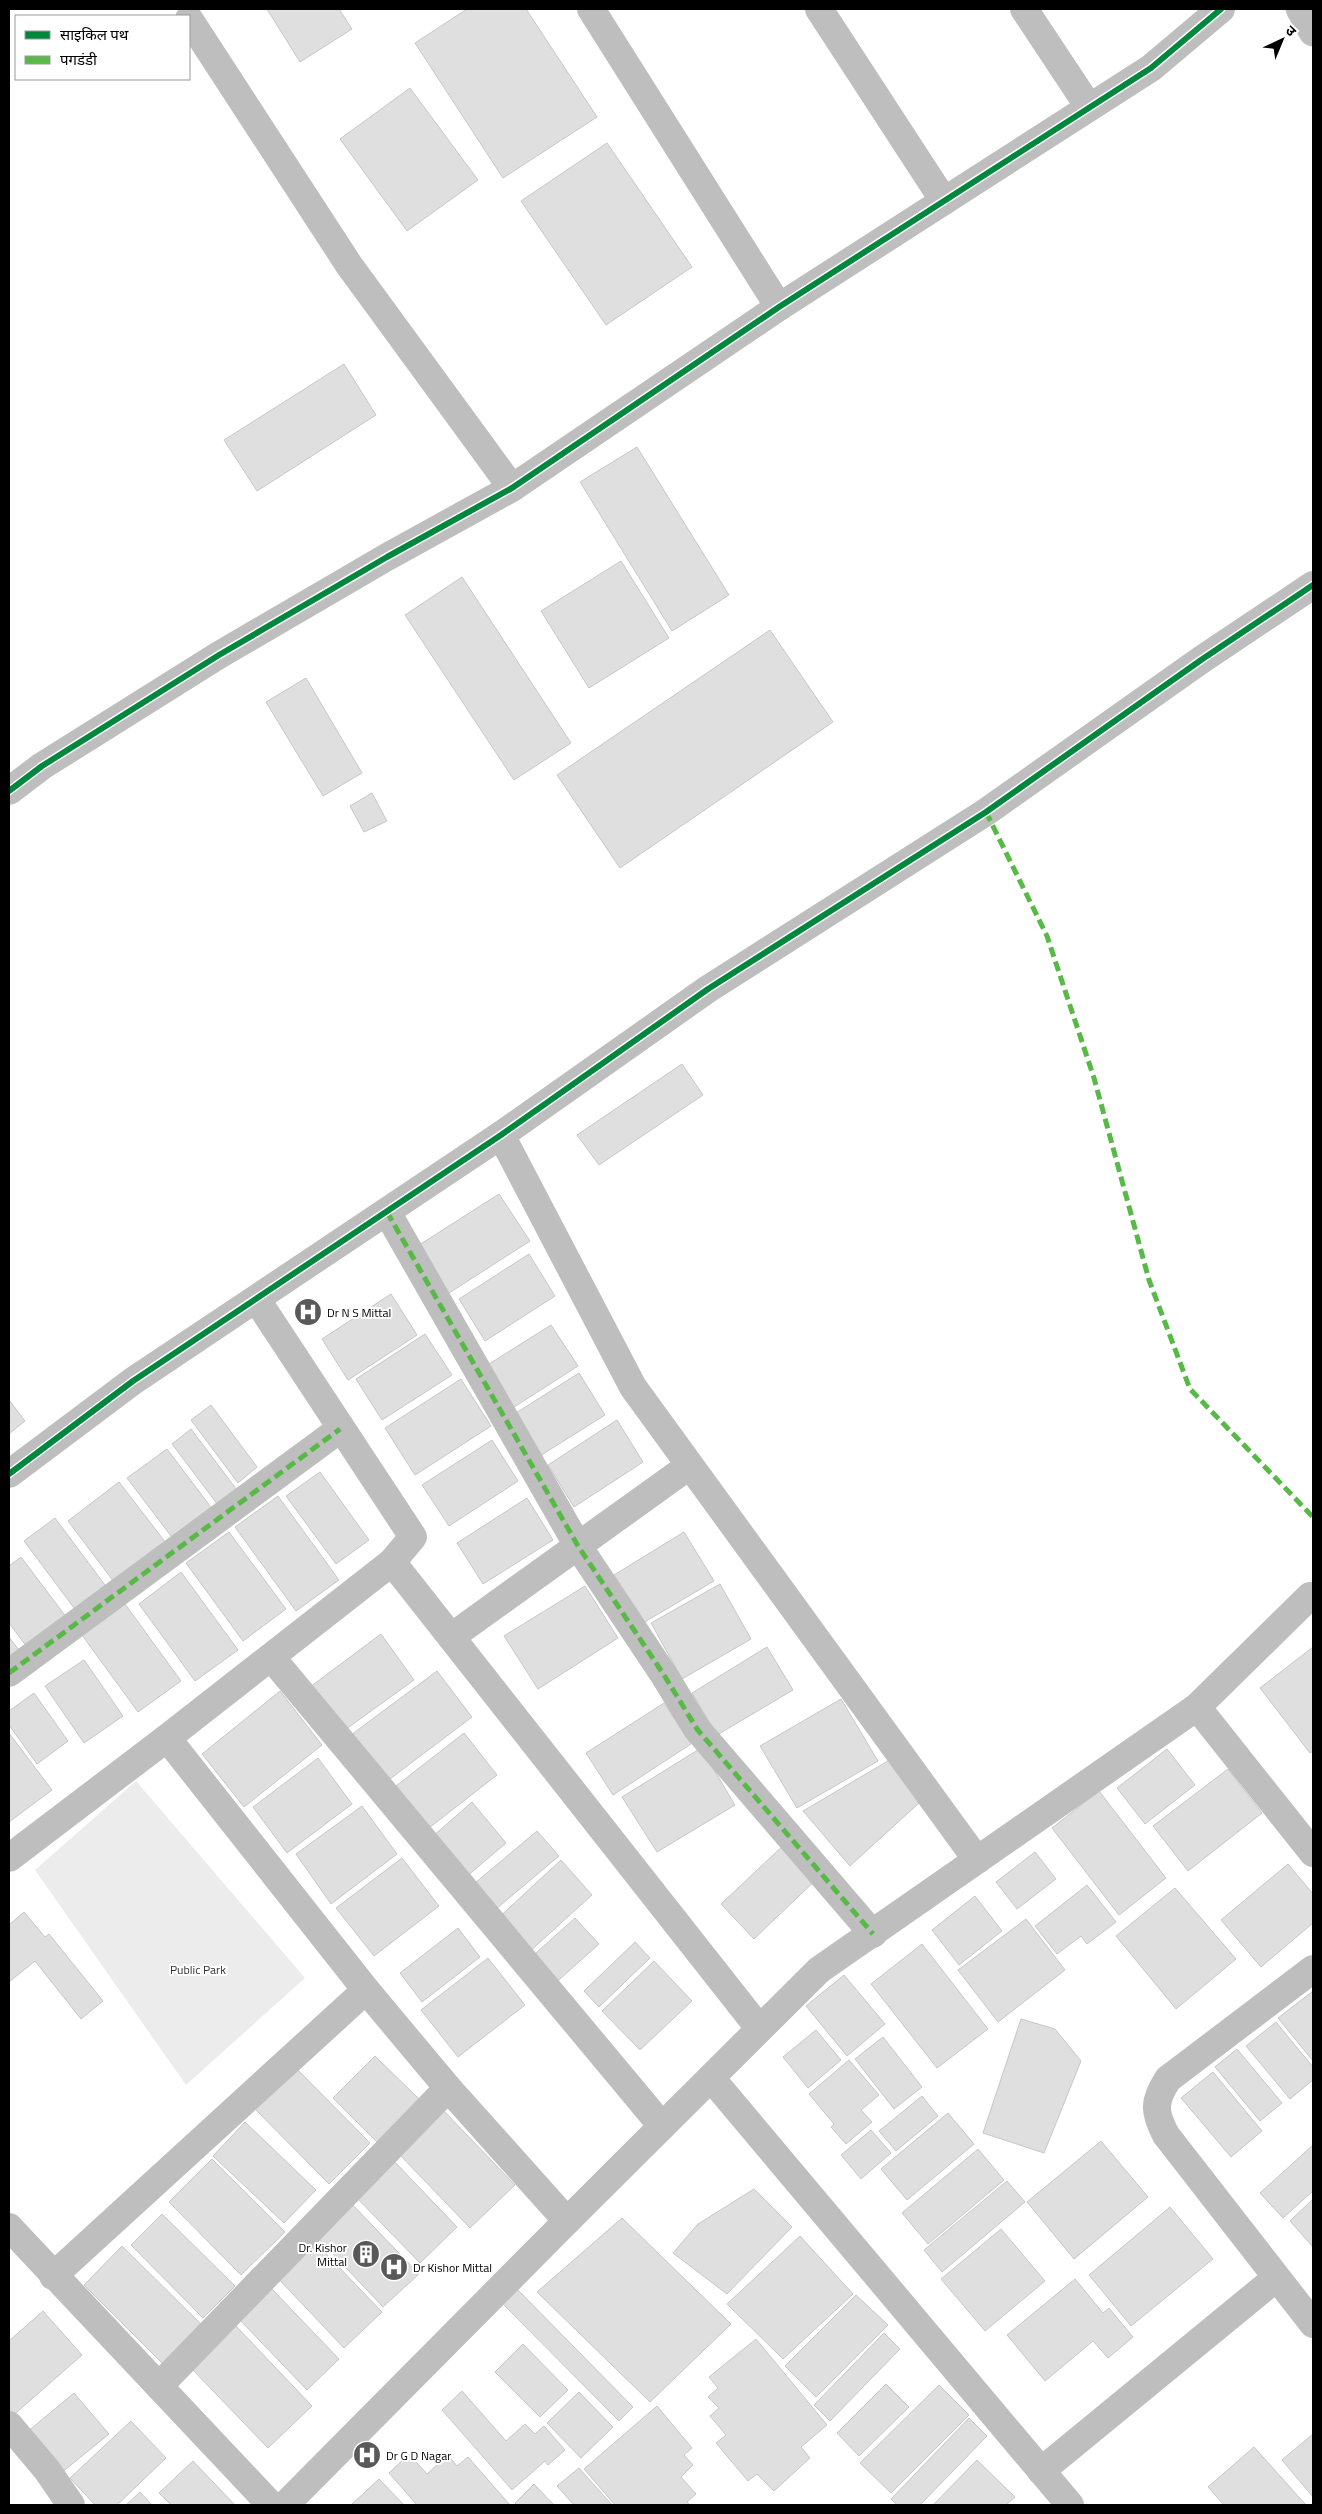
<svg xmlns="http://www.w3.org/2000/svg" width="1322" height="2514" font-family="'Titillium Web','Noto Sans Devanagari',sans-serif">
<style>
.green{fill:#ececec}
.building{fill:#dfdfdf;stroke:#c7c7c7}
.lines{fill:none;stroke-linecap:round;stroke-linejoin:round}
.major-casing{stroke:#dbdbdb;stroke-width:29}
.minor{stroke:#bebebe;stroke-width:28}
.major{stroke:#bebebe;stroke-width:28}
.quiet{stroke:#58b947;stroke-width:5;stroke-dasharray:10 5;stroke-linecap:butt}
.cycleway-casing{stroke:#fff;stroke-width:9}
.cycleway{stroke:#00873e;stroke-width:6}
.labels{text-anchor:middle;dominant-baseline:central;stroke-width:4;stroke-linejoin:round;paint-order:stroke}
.poi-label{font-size:12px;fill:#000;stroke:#fff;text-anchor:start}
.park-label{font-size:12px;fill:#333;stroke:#fff}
</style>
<rect width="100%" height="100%" fill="#fff"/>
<polygon class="green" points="136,1781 305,1978 186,2085 35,1870"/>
<g class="building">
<polygon points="267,9 339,9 352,29 300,62"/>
<polygon points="467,9 526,9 597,117 503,178 415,43"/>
<polygon points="410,88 478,180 407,231 340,139"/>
<polygon points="607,143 692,267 606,325 521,201"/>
<polygon points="344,364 376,415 257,491 224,440"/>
<polygon points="637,447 729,595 672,631 580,482"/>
<polygon points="621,561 669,638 589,688 541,611"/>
<polygon points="462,577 571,743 514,780 405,615"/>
<polygon points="770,630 833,722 620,868 557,775"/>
<polygon points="306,678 362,773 323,796 266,702"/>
<polygon points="372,793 387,821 364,832 350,806"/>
<polygon points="682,1064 703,1095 599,1165 577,1135"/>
<polygon points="499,1194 530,1241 446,1295 416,1247"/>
<polygon points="529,1254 555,1296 485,1341 459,1299"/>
<polygon points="391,1294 417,1335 348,1380 322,1339"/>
<polygon points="551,1325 578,1366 508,1411 481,1369"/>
<polygon points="425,1334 452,1375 382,1420 356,1379"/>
<polygon points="579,1373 605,1415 535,1459 508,1418"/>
<polygon points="461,1379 491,1426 415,1475 385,1428"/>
<polygon points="9,1400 25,1421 9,1434"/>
<polygon points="211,1405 257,1467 238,1483 191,1420"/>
<polygon points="617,1420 643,1462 574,1507 548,1465"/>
<polygon points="191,1429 237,1490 218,1505 172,1444"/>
<polygon points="492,1440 518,1481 449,1526 422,1485"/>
<polygon points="167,1449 213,1510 174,1540 127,1478"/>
<polygon points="320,1472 369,1540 336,1564 286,1496"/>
<polygon points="119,1482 166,1543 114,1582 68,1521"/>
<polygon points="278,1496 339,1580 296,1611 235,1527"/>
<polygon points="527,1498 553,1540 483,1584 457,1543"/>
<polygon points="55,1518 108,1589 77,1612 24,1541"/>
<polygon points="229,1532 286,1609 243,1641 186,1563"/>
<polygon points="684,1532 714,1581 643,1623 614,1575"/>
<polygon points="21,1557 67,1618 27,1647 9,1623 9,1566"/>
<polygon points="181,1572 238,1650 195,1681 139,1604"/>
<polygon points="720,1584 751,1639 682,1679 651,1623"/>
<polygon points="585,1586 618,1638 538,1689 504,1636"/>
<polygon points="125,1604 181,1681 138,1712 82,1635"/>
<polygon points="381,1634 414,1680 342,1732 310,1687"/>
<polygon points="9,1637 22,1654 9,1664"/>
<polygon points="767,1647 793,1690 717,1735 692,1693"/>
<polygon points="1313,1647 1313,1751 1310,1753 1260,1688"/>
<polygon points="84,1660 123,1716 84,1743 45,1686"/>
<polygon points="437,1671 472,1717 386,1782 351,1735"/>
<polygon points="280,1691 322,1745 244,1807 202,1754"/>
<polygon points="34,1693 68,1741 37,1764 9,1725 9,1711"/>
<polygon points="841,1699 878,1761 797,1808 760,1746"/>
<polygon points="664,1703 691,1744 613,1795 586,1753"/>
<polygon points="9,1733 52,1790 9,1822"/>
<polygon points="464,1733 497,1775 429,1828 396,1786"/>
<polygon points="701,1748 735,1805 657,1852 622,1797"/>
<polygon points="1167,1749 1195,1785 1145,1824 1117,1788"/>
<polygon points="318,1758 352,1804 287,1853 253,1807"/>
<polygon points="893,1758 919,1803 850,1866 803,1811"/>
<polygon points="1228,1769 1262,1813 1188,1871 1153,1826"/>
<polygon points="1099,1791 1166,1878 1119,1915 1052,1828"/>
<polygon points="472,1802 506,1843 466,1877 432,1837"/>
<polygon points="362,1806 397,1854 331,1904 296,1854"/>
<polygon points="537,1831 559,1856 496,1909 475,1883"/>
<polygon points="789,1840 822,1874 754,1939 721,1904"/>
<polygon points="1035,1852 1056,1879 1017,1909 996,1882"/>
<polygon points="402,1858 439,1906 374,1956 336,1908"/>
<polygon points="561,1860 592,1895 528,1953 496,1920"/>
<polygon points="1288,1864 1313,1894 1313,1923 1261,1967 1221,1920"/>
<polygon points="1087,1885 1116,1922 1087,1944 1081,1936 1057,1954 1035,1926"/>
<polygon points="1175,1888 1236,1959 1176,2009 1116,1936"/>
<polygon points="975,1896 1002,1931 959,1965 932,1930"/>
<polygon points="24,1912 45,1937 49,1934 103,2001 81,2019 35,1961 9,1982 9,1925"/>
<polygon points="575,1918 599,1944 551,1987 527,1961"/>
<polygon points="1026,1919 1065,1970 998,2022 958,1970"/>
<polygon points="458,1928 480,1957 422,2002 400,1973"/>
<polygon points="635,1942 650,1958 599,2007 584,1991"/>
<polygon points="922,1944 988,2029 937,2068 871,1984"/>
<polygon points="488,1958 525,2005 458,2057 421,2010"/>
<polygon points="654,1961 692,2001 640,2050 602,2011"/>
<polygon points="844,1975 885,2024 847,2056 806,2006"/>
<polygon points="1313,1991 1313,2061 1278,2018"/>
<polygon points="1021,2019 1055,2029 1081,2061 1044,2153 983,2133"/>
<polygon points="1276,2022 1313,2067 1313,2080 1290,2099 1246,2046"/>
<polygon points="816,2030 841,2060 808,2088 783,2057"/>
<polygon points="883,2037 922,2087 894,2109 855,2059"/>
<polygon points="1237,2049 1282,2103 1260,2121 1215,2067"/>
<polygon points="375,2056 420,2100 378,2143 333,2098"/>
<polygon points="849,2060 879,2095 861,2110 872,2122 846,2144 831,2127 834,2124 809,2094"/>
<polygon points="294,2066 370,2143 329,2184 253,2107"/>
<polygon points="1213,2072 1262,2131 1231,2157 1181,2098"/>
<polygon points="922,2096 938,2116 896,2151 879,2131"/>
<polygon points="443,2110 515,2185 470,2228 398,2153"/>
<polygon points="948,2113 974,2144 907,2200 881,2169"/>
<polygon points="245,2122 316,2190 284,2223 213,2156"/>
<polygon points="871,2130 891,2153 861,2179 841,2155"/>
<polygon points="1101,2141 1148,2197 1074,2259 1027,2202"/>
<polygon points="1313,2145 1313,2191 1283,2218 1260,2193"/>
<polygon points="978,2149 1004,2180 928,2244 902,2213"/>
<polygon points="212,2159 285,2232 241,2275 169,2202"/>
<polygon points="393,2160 457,2227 420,2263 354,2195"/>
<polygon points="1007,2181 1025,2202 942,2272 924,2250"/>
<polygon points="754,2189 792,2227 727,2294 673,2253 698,2224"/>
<polygon points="1313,2199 1313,2247 1290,2221"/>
<polygon points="349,2201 419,2274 383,2307 314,2234"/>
<polygon points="1170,2207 1213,2259 1131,2326 1089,2275"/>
<polygon points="162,2214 235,2286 203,2318 131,2245"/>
<polygon points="622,2218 731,2324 650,2402 537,2292"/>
<polygon points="1001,2229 1045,2281 985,2331 941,2279"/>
<polygon points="800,2236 853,2294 783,2359 727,2304"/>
<polygon points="310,2237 382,2312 344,2348 272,2272"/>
<polygon points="122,2246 203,2326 164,2365 84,2285"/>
<polygon points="1075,2279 1103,2313 1109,2308 1133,2337 1108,2358 1093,2341 1045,2381 1007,2335"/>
<polygon points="270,2287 339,2359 307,2390 238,2318"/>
<polygon points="517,2289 633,2407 619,2421 502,2303"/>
<polygon points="856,2295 888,2325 816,2397 785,2366"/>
<polygon points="43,2311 82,2355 9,2419 9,2341"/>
<polygon points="235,2325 312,2406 268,2448 190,2367"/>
<polygon points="884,2333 900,2349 830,2421 814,2405"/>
<polygon points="756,2339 827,2425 801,2447 810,2458 774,2491 757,2474 748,2481 716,2443 726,2435 710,2416 719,2408 708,2397 718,2388 709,2377"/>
<polygon points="523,2344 568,2390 540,2417 495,2372"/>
<polygon points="886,2384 909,2407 859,2456 837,2433"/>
<polygon points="939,2385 969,2415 891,2493 860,2463"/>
<polygon points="462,2391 506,2441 525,2424 535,2434 544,2426 565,2450 548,2465 545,2461 512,2490 442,2410"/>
<polygon points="579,2392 613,2427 581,2458 547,2423"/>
<polygon points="74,2393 109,2434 55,2478 21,2437"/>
<polygon points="657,2406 692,2448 684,2455 693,2465 681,2477 696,2494 687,2502 690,2505 615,2505 584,2469"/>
<polygon points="969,2418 987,2436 920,2505 897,2505 891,2499"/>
<polygon points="131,2421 166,2458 117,2505 95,2505 70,2478"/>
<polygon points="1313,2434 1313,2497 1282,2460"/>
<polygon points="1254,2447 1306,2505 1224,2505 1208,2487"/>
<polygon points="409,2454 427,2474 448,2455 457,2466 468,2457 510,2505 417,2505 389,2473"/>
<polygon points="977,2460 1015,2497 1006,2505 933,2505"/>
<polygon points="193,2461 235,2505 171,2505 159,2493"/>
<polygon points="579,2468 612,2505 574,2505 557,2486"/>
<polygon points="379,2479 404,2505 351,2505"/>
<polygon points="534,2484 554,2505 517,2505 515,2503"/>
<polygon points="140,2492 152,2505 126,2505"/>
</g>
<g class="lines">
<g class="major-casing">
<polyline id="major" points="1300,9 1313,32"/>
</g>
<g class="minor">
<polyline points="591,9 779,307"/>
<polyline points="819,9 944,201"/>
<polyline points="1024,9 1089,107"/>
<polyline points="189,19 349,265 512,488"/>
<polyline points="9,791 42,766 219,655 387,557 512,488 779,307 1151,68 1221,9"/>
<polyline points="501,1135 633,1387 977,1860"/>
<polyline points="387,1212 578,1546 664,1675 697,1729 873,1934"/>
<polyline points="9,1474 133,1381 501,1135 708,989 986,812 1201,660 1313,585"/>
<polyline points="392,1562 759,2028"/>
<polyline points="451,1637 689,1466"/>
<polyline points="271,1657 662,2126"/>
<polyline points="9,1673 340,1429"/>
<polyline points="1197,1707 1313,1853"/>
<polyline points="167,1738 366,1990 448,2088 567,2221"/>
<polyline points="9,1858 167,1738 392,1562 413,1537 257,1300"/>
<path d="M1313,1969L1168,2079C1153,2102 1154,2112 1166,2135L1313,2324"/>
<polyline points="711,2078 1070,2505"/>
<polyline points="9,2227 271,2505"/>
<polyline points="53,2276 366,1990"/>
<polyline points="159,2386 448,2088"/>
<polyline points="9,2425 47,2470 71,2505"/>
<polyline points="1041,2471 1276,2278"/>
<polyline points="285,2505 567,2221 819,1970 1197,1707 1310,1596"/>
</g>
<use href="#major" class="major"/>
<g class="quiet">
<polyline points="986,812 1047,936 1094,1078 1149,1280 1190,1389 1313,1517"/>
<polyline points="387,1212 578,1546 664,1675 697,1729 873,1934"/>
<polyline points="9,1673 340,1429"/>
</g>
<g class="cycleway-casing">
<g id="cycleway">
<polyline points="9,791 42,766 219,655 387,557 512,488 779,307 1151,68 1221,9"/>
<polyline points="9,1474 133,1381 501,1135 708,989 986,812 1201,660 1313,585"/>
</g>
</g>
<use href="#cycleway" class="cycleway"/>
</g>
<defs>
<g id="hospital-disc" transform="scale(1.4375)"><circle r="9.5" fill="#595959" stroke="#fff"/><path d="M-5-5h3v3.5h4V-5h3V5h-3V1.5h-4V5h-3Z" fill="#fff"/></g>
<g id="building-disc" transform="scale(1.4375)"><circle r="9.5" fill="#595959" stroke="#fff"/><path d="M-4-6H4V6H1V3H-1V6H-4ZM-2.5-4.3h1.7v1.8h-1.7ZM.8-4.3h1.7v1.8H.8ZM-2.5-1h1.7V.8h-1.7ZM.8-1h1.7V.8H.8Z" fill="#fff"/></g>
</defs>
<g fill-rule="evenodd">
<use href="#hospital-disc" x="308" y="1312"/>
<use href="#building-disc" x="366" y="2254"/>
<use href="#hospital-disc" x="394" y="2267"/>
<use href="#hospital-disc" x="367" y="2455"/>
</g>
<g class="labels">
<g class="poi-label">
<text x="327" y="1312">Dr N S Mittal</text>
<text x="347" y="2247" text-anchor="end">Dr. Kishor<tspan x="347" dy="14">Mittal</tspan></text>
<text x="413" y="2267">Dr Kishor Mittal</text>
<text x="386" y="2455">Dr G D Nagar</text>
</g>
<g class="park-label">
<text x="198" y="1969">Public Park</text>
</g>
</g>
<rect width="1322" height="2514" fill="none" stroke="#000000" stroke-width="20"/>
<rect x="15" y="15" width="175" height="65" fill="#ffffff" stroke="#999999"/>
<rect x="25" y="31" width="25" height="8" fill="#00873e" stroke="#999999"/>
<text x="60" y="40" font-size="15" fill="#000000">साइकिल पथ</text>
<rect x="25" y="56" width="25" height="8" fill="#58b947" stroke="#999999"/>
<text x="60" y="65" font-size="15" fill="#000000">पगडंडी</text>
<g transform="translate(1282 40) rotate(44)" stroke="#ffffff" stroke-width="4" paint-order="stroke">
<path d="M0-4L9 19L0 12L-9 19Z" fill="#000000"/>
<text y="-8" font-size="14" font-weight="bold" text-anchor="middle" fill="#000000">उ</text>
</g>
</svg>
